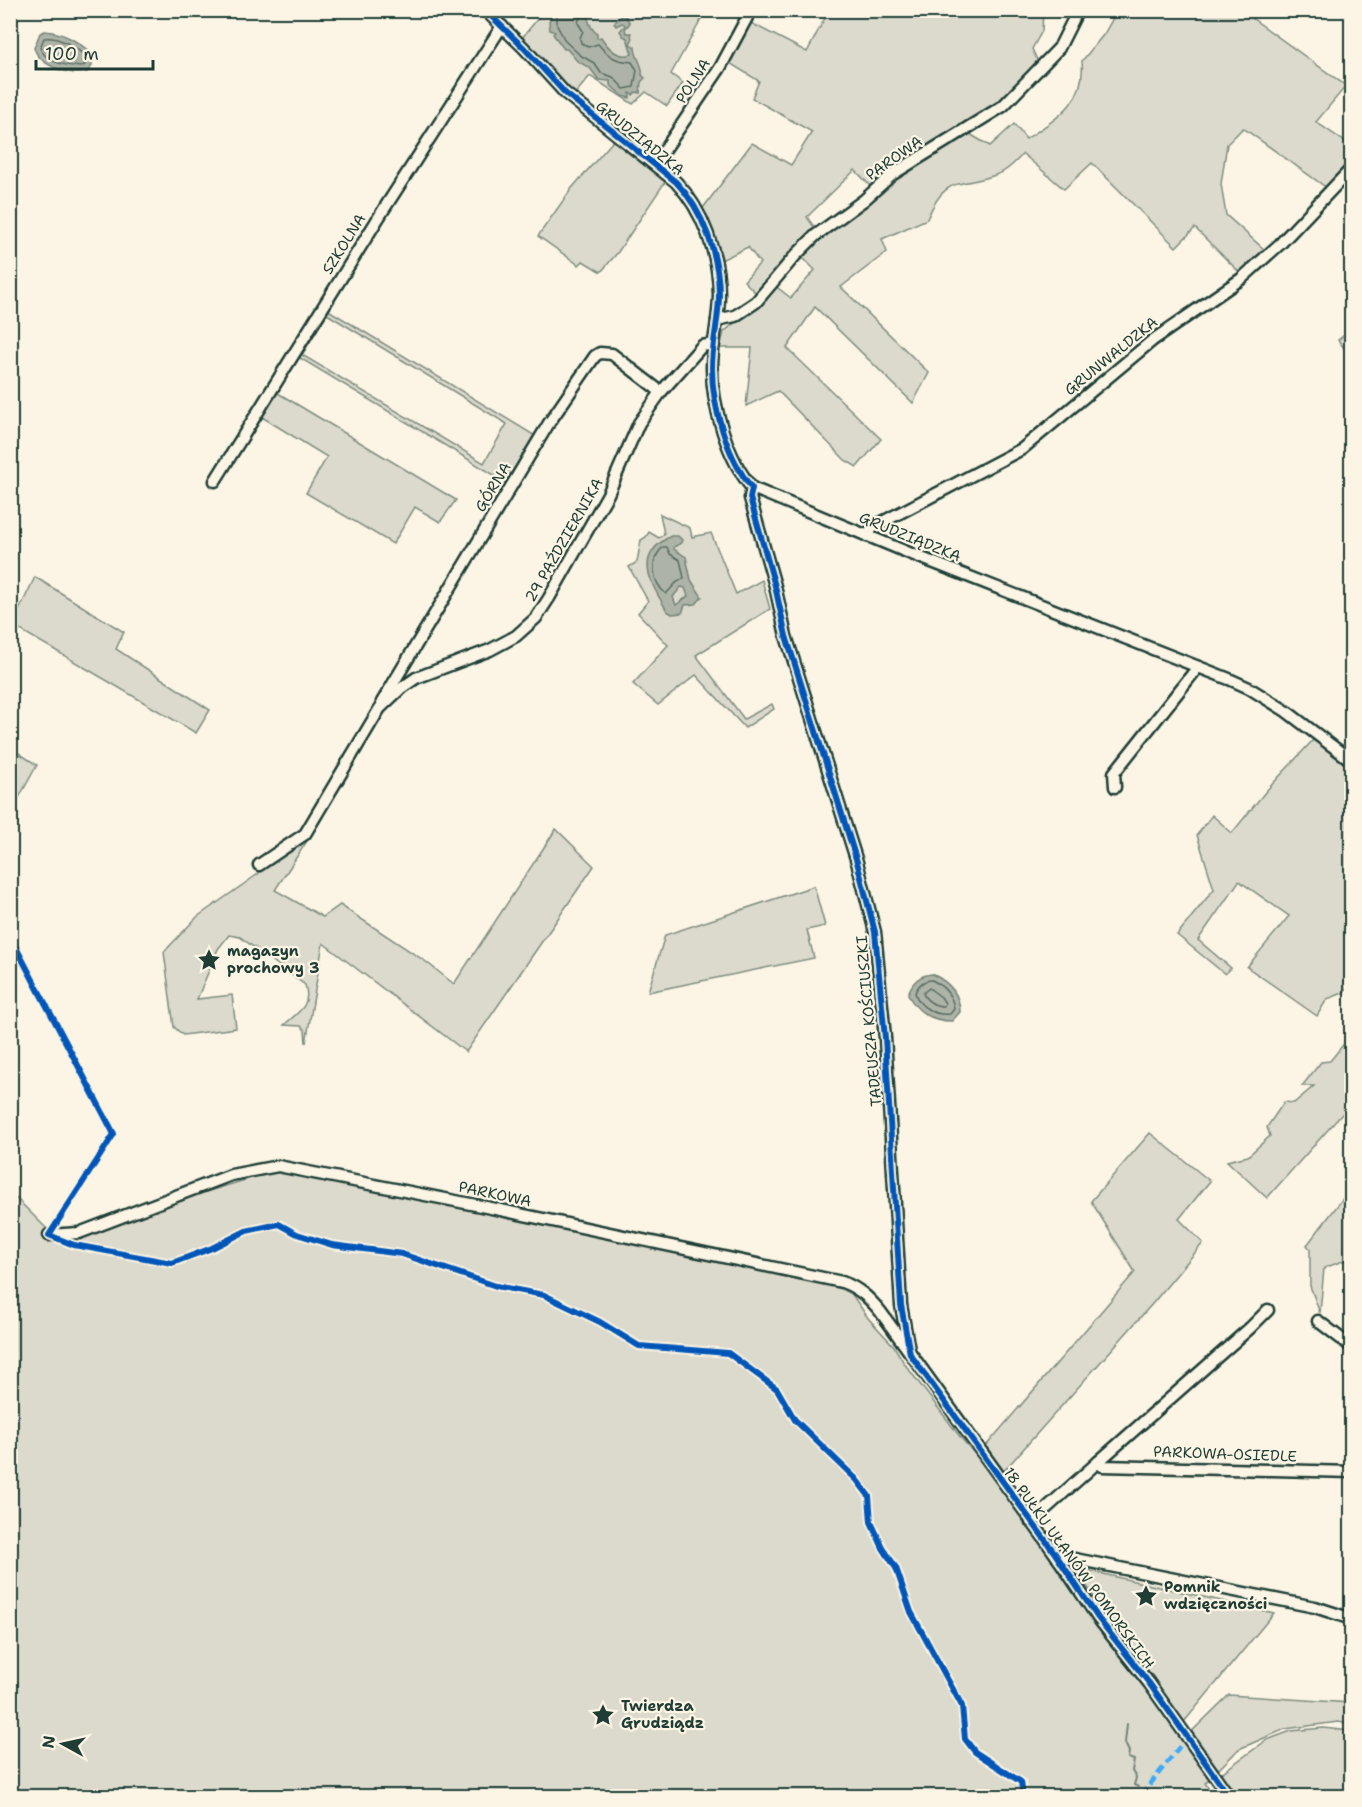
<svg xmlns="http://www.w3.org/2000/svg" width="1362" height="1807" font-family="'Shantell Sans',sans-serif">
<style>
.green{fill:#dcdacc;stroke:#7e8c80;stroke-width:1.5;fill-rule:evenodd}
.water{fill:#aeb3a7;stroke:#758479;stroke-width:1.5;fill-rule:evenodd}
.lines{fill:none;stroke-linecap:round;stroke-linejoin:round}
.shore{stroke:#586c62;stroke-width:1.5}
.stream{stroke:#758479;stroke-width:2}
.minor-casing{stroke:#1f3d34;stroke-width:15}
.minor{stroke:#fcf5e5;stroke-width:10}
.quiet{stroke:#3fa9f5;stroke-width:4.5;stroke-dasharray:9 4.5;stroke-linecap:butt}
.cycleway-casing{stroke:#fcf5e5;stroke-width:10}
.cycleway{stroke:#0057b8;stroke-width:6}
.labels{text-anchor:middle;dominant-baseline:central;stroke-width:4.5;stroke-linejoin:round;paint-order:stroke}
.street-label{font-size:15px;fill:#1f3d34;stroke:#fcf5e5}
.poi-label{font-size:15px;font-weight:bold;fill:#1f3d34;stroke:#fcf5e5;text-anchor:start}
</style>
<rect width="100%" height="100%" fill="#fcf5e5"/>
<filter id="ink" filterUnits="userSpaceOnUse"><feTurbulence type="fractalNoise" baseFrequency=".0167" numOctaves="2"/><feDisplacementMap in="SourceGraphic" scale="12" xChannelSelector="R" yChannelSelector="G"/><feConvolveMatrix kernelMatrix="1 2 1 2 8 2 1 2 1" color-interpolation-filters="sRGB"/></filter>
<g filter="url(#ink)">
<g class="green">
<polygon points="544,11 706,11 671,74 683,83 667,106 646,92 633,104 590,76 574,95 521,39"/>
<path d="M826,11H1043L1042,31L1032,49L1039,64L968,133L990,146L1014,124L1026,139C1057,118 1086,103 1082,61L1104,34L1117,11H1242L1346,86L1316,122L1351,146V163L1327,188L1243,128L1227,144L1221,184L1226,215L1266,251L1240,273L1195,228L1176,247L1092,163L1064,189L1023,154C1016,161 1008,171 998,174C959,189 946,173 927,219L882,239L887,252L841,287L929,373L913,403L815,307L787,348L881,439L857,467L845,460L778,391L746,406L752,348H720L724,332L755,305L774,285L791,298L815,270L797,252L756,293L744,281L760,263L748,247L719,261L703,208L752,143L791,165L812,132L752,98L759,81L728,62L749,22L807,52L828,12ZM855,170L872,188L817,231L807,217Z"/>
<polygon points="613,141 665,182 618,252 601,272 583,261 579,265 538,236 572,188"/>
<path d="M325,308L537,437L509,484L295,355ZM327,314L507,424L484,463L302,355Z"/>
<polygon points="1351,329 1351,357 1338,340"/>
<polygon points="273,390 456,500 440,522 415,507 393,544 306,493 327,457 257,414"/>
<polygon points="660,514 690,528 692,537 711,533 736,594 762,580 770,609 696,655 744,719 772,704 774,709 745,728 696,675 658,705 633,684 668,645 638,613 648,601 629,567 637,562 641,540 646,537 649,532 659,538 664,534"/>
<polygon points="35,577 124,632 116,649 210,710 196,733 12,625"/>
<polygon points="1313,740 1351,766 1352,981 1343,993 1327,999 1317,1016 1247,967 1289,916 1239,881 1198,940 1231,968 1225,974 1177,935 1214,889 1197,835 1212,815 1232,833 1266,791"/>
<polygon points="11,748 37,765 11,812"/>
<path d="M322,818L275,890L323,917L340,905L425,961L454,984L556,829L594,866L466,1052L323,943L306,1043L305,1030L301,1026L284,1025C298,1012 312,1006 305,985L240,937L229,935L218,949L197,999L232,995L236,1028L183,1035L174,1027L164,952L197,917L258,874L311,819Z"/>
<polygon points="814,886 825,926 807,930 814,958 648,992 665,935"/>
<polygon points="1351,1035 1351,1104 1267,1198 1227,1161 1248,1156 1270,1136 1267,1127 1284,1102 1294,1103 1314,1086 1302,1086 1321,1062 1330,1061"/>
<polygon points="1150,1133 1210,1181 1179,1219 1203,1243 1153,1303 1002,1473 985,1447 1135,1272 1091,1201"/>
<polygon points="277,1170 837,1283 849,1290 868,1318 894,1346 904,1363 961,1438 997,1479 1184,1739 1229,1695 1351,1703 1351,1724 1338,1722 1285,1729 1239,1749 1205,1783 1216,1796 11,1796 10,1192 49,1231 48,1241"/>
<polygon points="1351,1188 1351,1258 1324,1268 1320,1313 1310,1286 1310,1249 1307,1245"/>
<polygon points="1090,1571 1274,1613 1184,1722 1181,1722 1084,1582"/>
<polygon points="1323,1728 1351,1731 1351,1796 1237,1796 1220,1774 1267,1740 1291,1731"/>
</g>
<g class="water">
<path d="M550,11H584L588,13C587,19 591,30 597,33V38L601,37C608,48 619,59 632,54L627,38L623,36L620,31L625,25L622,23L616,26L614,23L624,14L630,23L625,29L626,33H631L632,40L630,44L635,47C635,58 644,65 642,75L645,78L641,82L640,93L636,92L633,95L630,93V98L623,96L610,85V81L599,80L590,68L577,61L567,49H564L553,34L555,32L550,30L549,21L552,15Z"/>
<path d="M45,31C63,32 79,42 92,54V66L87,72C69,76 40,66 34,48L40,33Z"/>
<path d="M671,536H678L682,540L681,543L674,547V549L686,557L691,580L702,597L696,604L685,605L682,613L672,614L667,611C651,583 632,556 671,536ZM681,587L685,588L688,596L676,605L673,597Z"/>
<path d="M932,974C947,981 960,993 960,1012L952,1021C932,1021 916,1012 908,994C912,982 919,975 932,974Z"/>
</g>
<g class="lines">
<g class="shore">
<path d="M557,10V25L565,41L580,55L594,63L601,73L613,77L624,89L634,87L637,70L632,62C616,61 609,57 598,44L588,47L581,43L580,38L583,31L578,23L582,10"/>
<path d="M44,38C59,36 76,47 86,57V64L81,67C67,66 46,62 40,48Z"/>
<path d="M663,547H667L670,554L680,560L684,578L676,583L666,594C652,582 649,560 663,547Z"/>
<path d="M932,980C943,986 953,996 954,1009L950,1014C935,1016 919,1007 915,993C918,985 924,980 932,980Z"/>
<path d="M929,988L941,997L945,1003L944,1006C936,1007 925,1000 923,993Z"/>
</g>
<polyline class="stream" points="1127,1724 1125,1743 1129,1752 1128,1758 1134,1760 1132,1771 1136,1778 1134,1785 1138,1787"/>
<g class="minor-casing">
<g id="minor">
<path d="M485,10L524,48L565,93L676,182C703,210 719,255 719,295C719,319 712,343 712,368C712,406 727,458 752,488L914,555L1229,679L1249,688L1286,711L1352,761"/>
<polyline points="655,164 720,68 751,10"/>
<polyline points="717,320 735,316 756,302 795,256 816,235 864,200 893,174 1003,106 1059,48 1078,10"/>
<polyline points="215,481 384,209 502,26"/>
<polyline points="752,488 750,498 775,586 786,636 857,862 875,932 885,1038 901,1305 909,1350"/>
<polyline points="867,536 873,527 1022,449 1153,340 1241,279 1280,244 1352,168"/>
<polyline points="382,702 549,423 595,356 600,353 612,354 661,392"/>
<polyline points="1115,787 1114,773 1198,667"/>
<polyline points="259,865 305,834 380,708 400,689 416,678 490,650 516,636 536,618 549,598 608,494 639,423 661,392 702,346 714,344"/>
<path d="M49,1235L79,1233L231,1175L278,1166L491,1208L842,1282C859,1288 869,1298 880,1311L1054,1552L1098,1618L1149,1683L1229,1796"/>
<polyline points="1318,1321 1352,1347"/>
<polyline points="1098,1462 1250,1328 1268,1310"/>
<polyline points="1031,1522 1098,1462 1102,1466 1352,1472"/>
<polyline points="1059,1560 1065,1557 1315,1607 1352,1619"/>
</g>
</g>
<use href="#minor" class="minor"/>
<polyline class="quiet" points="1141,1796 1180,1746"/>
<g class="cycleway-casing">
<g id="cycleway">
<path d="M485,10L524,48L565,93L676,182C703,210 719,255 719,295C719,319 712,343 712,368C712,406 727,458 752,488L750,498L775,586L786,636L857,862L875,932L885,1038L901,1305L910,1354L1054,1552L1098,1618L1149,1683L1229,1796"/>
<polyline points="10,936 114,1134 49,1235 74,1245 172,1263 212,1248 246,1231 279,1224 297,1234 332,1245 402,1254 496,1286 544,1295 600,1322 639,1346 728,1353 777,1389 795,1420 856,1479 869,1496 871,1522 883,1548 896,1568 911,1612 962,1706 965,1739 975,1752 1021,1782 1023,1796"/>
</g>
</g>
<use href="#cycleway" class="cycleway"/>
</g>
</g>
<defs>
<g id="sight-bare" transform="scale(1.8)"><path d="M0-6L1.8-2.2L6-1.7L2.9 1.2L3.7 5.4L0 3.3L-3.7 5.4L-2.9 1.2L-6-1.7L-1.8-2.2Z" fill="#1f3d34" stroke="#fcf5e5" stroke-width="2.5" paint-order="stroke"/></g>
</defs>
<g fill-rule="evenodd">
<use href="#sight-bare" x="209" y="960"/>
<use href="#sight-bare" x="1146" y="1596"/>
<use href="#sight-bare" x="603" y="1715"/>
</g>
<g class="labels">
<g class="street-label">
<text transform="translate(693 81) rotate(-57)">POLNA</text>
<text transform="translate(640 138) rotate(39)">GRUDZIĄDZKA</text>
<text transform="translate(894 158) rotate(-35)">PAROWA</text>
<text transform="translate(344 244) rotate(-58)">SZKOLNA</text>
<text transform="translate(1111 356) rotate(-39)">GRUNWALDZKA</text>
<text transform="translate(493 487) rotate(-59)">GÓRNA</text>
<text transform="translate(910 537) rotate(22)">GRUDZIĄDZKA</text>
<text transform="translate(564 540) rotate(-60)">29 PAŹDZIERNIKA</text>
<text transform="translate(869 1021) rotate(-95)">TADEUSZA KOŚCIUSZKI</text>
<text transform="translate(495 1194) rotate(12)">PARKOWA</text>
<text transform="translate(1225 1454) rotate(2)">PARKOWA-OSIEDLE</text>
<text transform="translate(1079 1568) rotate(54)">18 PUŁKU UŁANÓW POMORSKICH</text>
</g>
<g class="poi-label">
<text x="227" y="951">magazyn<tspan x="227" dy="17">prochowy 3</tspan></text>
<text x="1164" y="1587">Pomnik<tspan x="1164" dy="17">wdzięczności</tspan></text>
<text x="621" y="1706">Twierdza<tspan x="621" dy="17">Grudziądz</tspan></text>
</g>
</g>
<rect width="1362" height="1807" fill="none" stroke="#fcf5e5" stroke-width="36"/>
<rect x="18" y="18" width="1326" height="1771" fill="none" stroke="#1f3d34" stroke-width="2" filter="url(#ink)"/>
<g transform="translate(63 1744) rotate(278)" stroke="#fcf5e5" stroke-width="4.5" paint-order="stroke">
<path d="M0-4.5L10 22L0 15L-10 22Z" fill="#1f3d34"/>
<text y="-9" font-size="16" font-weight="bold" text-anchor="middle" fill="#1f3d34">N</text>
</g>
<path d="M36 60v9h117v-9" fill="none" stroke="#1f3d34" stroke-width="3"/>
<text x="45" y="60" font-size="18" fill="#1f3d34" stroke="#fcf5e5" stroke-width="4.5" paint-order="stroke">100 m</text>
</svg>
